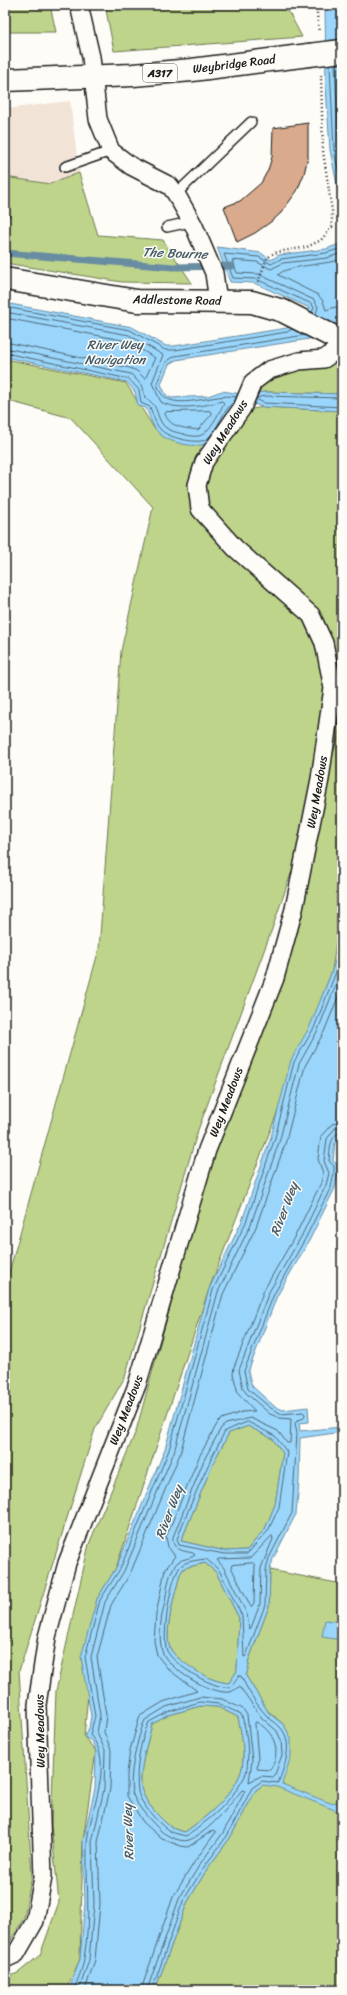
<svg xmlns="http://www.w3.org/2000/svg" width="347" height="1995" font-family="Sriracha,sans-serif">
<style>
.built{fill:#f2e3d7}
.green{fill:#bed48a;stroke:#6d7853}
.water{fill:#9ad6fb;stroke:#688ca2;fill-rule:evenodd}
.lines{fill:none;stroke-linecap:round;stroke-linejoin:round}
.shore{stroke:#4e6675;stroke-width:1}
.stream{stroke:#688ca2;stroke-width:7}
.building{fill:#d9aa8b;stroke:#1c1c1c}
.lane-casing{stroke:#1c1c1c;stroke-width:12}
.street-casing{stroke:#1c1c1c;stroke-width:20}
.secondary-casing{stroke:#1c1c1c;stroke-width:25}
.primary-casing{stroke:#1c1c1c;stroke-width:25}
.path{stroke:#1c1c1c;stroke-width:2.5;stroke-dasharray:1 3;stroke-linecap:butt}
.lane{stroke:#fdfcf7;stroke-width:9}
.street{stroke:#fdfcf7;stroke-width:17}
.secondary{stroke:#fdfcf7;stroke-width:22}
.primary{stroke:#fdfcf7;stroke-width:22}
.primary-bridge-casing{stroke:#1c1c1c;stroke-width:25;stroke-linecap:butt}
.primary-bridge{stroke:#fdfcf7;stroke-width:22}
.labels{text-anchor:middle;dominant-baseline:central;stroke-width:3;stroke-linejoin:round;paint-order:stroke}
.shield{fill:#fdfcf7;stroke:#605f5e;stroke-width:1}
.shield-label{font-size:11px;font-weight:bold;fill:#1c1c1c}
.street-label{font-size:12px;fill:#1c1c1c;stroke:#fdfcf7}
.water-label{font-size:13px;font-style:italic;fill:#485d6a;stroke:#fdfcf7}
</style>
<rect width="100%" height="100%" fill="#fdfcf7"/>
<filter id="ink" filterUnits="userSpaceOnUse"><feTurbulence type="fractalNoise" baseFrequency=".025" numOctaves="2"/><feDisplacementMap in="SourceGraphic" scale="8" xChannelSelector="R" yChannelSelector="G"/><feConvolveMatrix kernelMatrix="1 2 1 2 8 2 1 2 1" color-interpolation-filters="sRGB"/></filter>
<g filter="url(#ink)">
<polygon class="built" points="70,101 79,173 50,184 5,177 5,109"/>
<g class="green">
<polygon points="5,5 50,5 56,32 5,32"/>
<polygon points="105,5 285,5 302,37 114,51"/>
<polygon points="79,173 98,235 163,240 192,283 122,282 5,263 5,177 50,184"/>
<polygon points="342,346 342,394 264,392 254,394 253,382"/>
<polygon points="5,359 126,383 154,428 263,407 342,411 342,900 332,971 209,1289 116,1568 97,1599 84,1737 96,1751 83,1841 80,1959 66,1990 5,1990 5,1978 18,1973 40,1955 59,1902 51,1825 56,1691 89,1544 136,1431 208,1169 341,728 272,929 198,1130 125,1377 95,1429 19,1671 32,1875 24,1918 11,1940 5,1944 5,1287 99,949 121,651 153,507 71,418 5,400"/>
<polygon points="248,1426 273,1439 283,1453 275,1505 265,1529 247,1550 225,1551 181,1541 213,1463 229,1433"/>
<path d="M205,1563L216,1572L239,1618L237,1671L229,1683C216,1682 203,1676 192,1669C185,1663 176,1658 171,1650C162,1635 176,1591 180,1574L184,1568Z"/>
<polygon points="270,1570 342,1584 342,1990 155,1990 187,1903 207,1869 230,1838 256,1790 263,1785 284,1725 267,1710 246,1676 249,1665 248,1662 269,1606"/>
<path d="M200,1706L218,1707L238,1717C241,1731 244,1745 243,1760C243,1789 207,1816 185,1832C181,1831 175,1830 171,1827C162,1821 145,1802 142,1791C137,1775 148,1741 152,1724L169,1715Z"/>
</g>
<g class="water">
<polygon points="325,5 342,5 342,209 330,150 326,87"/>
<path d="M342,243V324L338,322L309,339L176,360L169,364L161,384L166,395L171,398L208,396L222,391L242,394L264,392L342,394V411L263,407L250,403H239L231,409L230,414C225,420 214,440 208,443C196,449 171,443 161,435C153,429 150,417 146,408L138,406L135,392L127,382L5,357V303L132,327L166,346H174L287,328L310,308L254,283L230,282L217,247L261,253L271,260L279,255L326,249Z"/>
<path d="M342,937V1134L335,1143L333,1161L337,1164L338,1174L335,1188L309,1241L277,1296L248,1372L252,1386L274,1406L283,1410L308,1407L309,1422L299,1423L300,1431L342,1427V1432L300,1438L299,1482L296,1514L273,1559L270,1570L269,1606L248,1662L249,1665L246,1676L269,1713L284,1725L291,1738V1756L282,1784L330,1803L342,1801V1813L277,1787L263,1785L256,1790L230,1838L207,1869L187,1903L155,1990H69L80,1959L85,1903L83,1841L95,1788L96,1751L92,1741L84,1737L89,1728L91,1716L81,1657L97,1599L116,1568L165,1449L209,1289L242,1221L271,1137L291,1060L310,1026L332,971ZM248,1426L273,1439L283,1453L275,1505L265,1529L247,1550L225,1551L181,1541L213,1463L229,1433ZM205,1563L216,1572L239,1618L237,1671L229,1683C216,1682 203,1676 192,1668C185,1663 176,1658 171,1650C162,1635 176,1591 180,1574L184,1568ZM200,1706L218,1707L238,1717C241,1731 244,1746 243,1760C243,1788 207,1817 185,1832C181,1831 175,1830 171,1827C162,1821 145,1802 142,1791C137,1775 148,1741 152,1724L169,1715Z"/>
<polygon points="325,1620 342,1622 342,1640 322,1637"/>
</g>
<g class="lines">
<g class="shore">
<polyline points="335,64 339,149 342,164"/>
<polyline points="330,65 334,150 342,189"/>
<path d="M342,259C327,265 286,265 278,275L318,295L323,301L326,310L335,307L342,308"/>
<polyline points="5,307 130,330 165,350 175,350 287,332 292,329"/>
<path d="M5,312L129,335L163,355L152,383L161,402C178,411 205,406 222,401L224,403C220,411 208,436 198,436C193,437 187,435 183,434C176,432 168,431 163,425C155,414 159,405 145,398L143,387L131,374L5,348"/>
<polyline points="312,312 314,308 312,304 256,279 233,278 224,254 259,257 271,264 281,259 326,253 342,248"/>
<polyline points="316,314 318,307 314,300 258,274 237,273 232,260 257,262 271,269 283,263 327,258 342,253"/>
<polyline points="5,318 127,341 155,358 145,379 137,371 130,368 5,342"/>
<path d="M5,353L129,379L139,390L141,403L150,407C153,415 156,426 162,431C170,438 199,445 207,439C219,429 222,410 234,402"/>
<path d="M236,397C213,391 164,419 157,383L166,362L175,356L305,335"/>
<polyline points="257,398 264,396 342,398"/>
<polyline points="256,399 264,403 342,407"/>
<path d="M210,411L212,414L198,430C185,428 170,428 165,414L166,412Z"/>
<path d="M248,1422L275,1436L287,1452L279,1507L268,1531L247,1554H224L179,1545L177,1539C191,1502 207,1466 225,1431Z"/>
<polygon points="272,1536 273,1539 261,1568 260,1604 251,1628 249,1629 247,1614 224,1568 217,1560 219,1559 250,1558"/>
<polygon points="253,1563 255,1565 254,1603 251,1607 231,1567 232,1565"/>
<path d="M200,1702L219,1704L241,1714C247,1728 251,1765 244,1778C235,1794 219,1812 205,1822C199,1827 192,1834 185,1836C180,1834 174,1834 170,1831C160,1826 139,1802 138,1791C135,1770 140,1741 149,1722L168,1712Z"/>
<path d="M256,1722C275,1731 282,1753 270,1770L257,1769L258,1759L255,1724Z"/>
<path d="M74,1990C77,1980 83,1969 84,1958C91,1920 86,1881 87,1843C89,1812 116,1761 90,1735L95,1716L85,1657L100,1600L120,1569L169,1450L213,1290L246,1222L275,1138L294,1062L314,1028L336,972L342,951"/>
<polyline points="79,1990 89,1960 94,1904 92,1842 104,1789 105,1750 97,1733 100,1715 91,1657 105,1602 124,1571 174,1452 218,1292 251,1224 280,1139 299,1064 318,1030 342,969"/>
<polyline points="85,1990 95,1960 100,1904 98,1842 110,1789 111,1750 104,1732 106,1715 97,1657 111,1605 130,1574 180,1454 223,1294 256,1227 286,1141 305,1066 324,1032 342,987"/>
<polyline points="141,1990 173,1897 195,1861 216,1832 213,1830 188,1847 181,1846 162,1839 143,1822 127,1796 127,1774 130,1750 140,1716 163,1702 197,1691 168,1669 157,1655 154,1641 156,1614 165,1570 175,1556 168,1547 166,1537 199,1457 217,1424 222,1419 242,1412 255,1411 238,1393 233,1374 234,1367 264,1290 296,1234 321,1183 323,1173 318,1159 321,1136 332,1124 342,1121"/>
<path d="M147,1990L179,1899L200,1864L223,1833L245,1791L242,1790C229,1806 209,1832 189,1840C181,1843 167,1836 161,1831C151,1821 139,1809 133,1795C127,1780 138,1735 145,1720L166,1707L200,1697L222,1699L243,1709L247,1715L252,1760L249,1782L261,1776L274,1777L282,1755L281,1740L277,1731L262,1718L240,1687C236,1687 235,1691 230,1692C212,1695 166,1668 162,1651C158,1635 161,1617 165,1602C167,1590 168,1574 176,1564C181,1558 189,1560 195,1555L193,1553C184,1551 171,1550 173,1537L204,1460L221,1428L226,1424L250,1418L278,1431L287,1443H290L291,1419L280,1418L270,1414L246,1393L243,1388L239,1370L269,1292L301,1237L326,1185L329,1173L324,1161L327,1139L335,1128L342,1127"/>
<path d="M152,1990L183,1901L204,1867L227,1836L252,1788L262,1781L278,1783C285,1766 294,1742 280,1727C276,1722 270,1720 266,1715C256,1704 247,1689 241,1676H239C236,1679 234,1686 229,1687C213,1689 174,1665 167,1651C161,1638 171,1572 182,1565C187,1561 199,1560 206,1559L219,1570L242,1616L244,1657L246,1656L265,1605L266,1570L269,1558L292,1513L297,1434L295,1423L298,1420L304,1418L305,1414L303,1412L282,1414L272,1409L248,1389L244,1371L274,1294L305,1239L331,1187L334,1173V1166L329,1161C330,1151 329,1134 342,1132"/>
</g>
<polyline class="stream" points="5,253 173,267 232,266"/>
</g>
<polygon class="building" points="308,123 308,157 304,174 297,191 281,213 272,221 255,233 237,242 224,207 240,201 261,183 268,170 272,157 273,128"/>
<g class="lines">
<g class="lane-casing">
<g id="lane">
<polyline points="65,167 111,151"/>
<polyline points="176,194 251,122"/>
<polyline points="167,227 190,222"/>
</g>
</g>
<g class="street-casing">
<g id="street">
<polyline points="79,5 91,57 98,119 111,151 131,166 170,186 176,194 194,226 214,273 218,301"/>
<polyline points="5,1959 16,1954 35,1921 43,1877 37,1705 47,1637 67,1563 137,1385 207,1150 275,978 294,909 320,779 333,688 324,643 311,615 235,548 200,509 197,485 204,462 242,408 253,382 269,370 299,361 324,359 342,346"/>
</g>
</g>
<g class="secondary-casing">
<polyline id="secondary" points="5,279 137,301 252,302 283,311 342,341"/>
</g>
<g class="primary-casing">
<polyline id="primary" points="5,80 133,75 192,70 309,55"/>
</g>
<g class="path">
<polyline points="316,5 319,32"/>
<polyline points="5,215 13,216"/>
<polyline points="258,282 267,258 274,253 283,251 307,247 321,240 332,227 332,211 323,151 321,75"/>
</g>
<use href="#lane" class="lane"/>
<use href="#street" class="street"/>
<use href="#secondary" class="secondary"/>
<use href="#primary" class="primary"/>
<g class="primary-bridge-casing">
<polyline id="primary-bridge" points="309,55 342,51"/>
</g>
<use href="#primary-bridge" class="primary-bridge"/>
</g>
</g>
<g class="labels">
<rect class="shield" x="143" y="64" width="34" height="18" rx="3"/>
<g class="shield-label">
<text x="160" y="73">A317</text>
</g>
<g class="street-label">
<text transform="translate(234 64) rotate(-7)">Weybridge Road</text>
<text transform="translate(177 300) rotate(1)">Addlestone Road</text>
<text transform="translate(225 432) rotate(-58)">Wey Meadows</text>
<text transform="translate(317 792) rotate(-80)">Wey Meadows</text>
<text transform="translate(226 1102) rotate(-69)">Wey Meadows</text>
<text transform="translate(126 1410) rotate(-69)">Wey Meadows</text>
<text transform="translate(40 1731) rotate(-91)">Wey Meadows</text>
</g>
<g class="water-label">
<text transform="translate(175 253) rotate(2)">The Bourne</text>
<text x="115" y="344">River Wey<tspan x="115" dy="15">Navigation</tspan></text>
<text transform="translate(284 1209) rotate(-69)">River Wey</text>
<text transform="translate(169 1512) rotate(-69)">River Wey</text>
<text transform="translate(128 1832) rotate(-92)">River Wey</text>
</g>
</g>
<rect width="347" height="1995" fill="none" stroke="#fdfcf7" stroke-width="20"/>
<rect x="10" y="10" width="327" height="1975" fill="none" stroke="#1c1c1c" stroke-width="1.5" filter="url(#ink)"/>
</svg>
